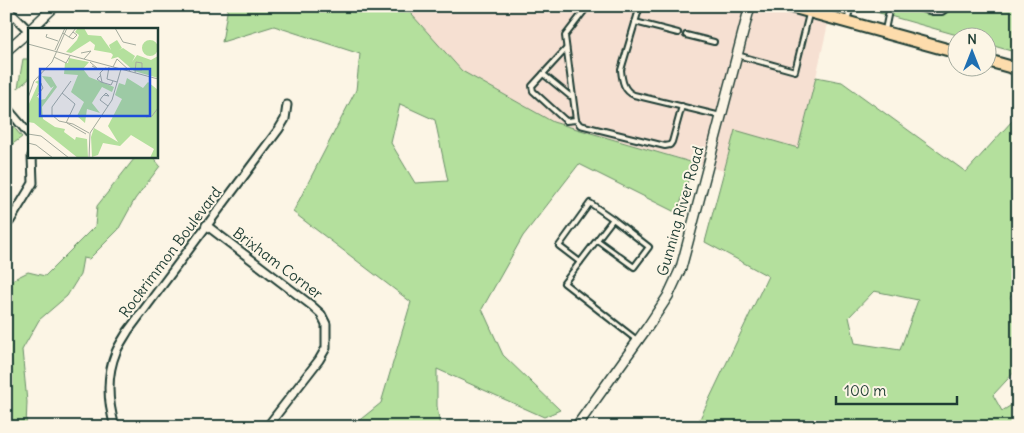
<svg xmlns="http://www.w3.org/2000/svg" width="1024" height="433" font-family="Delius,sans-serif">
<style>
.built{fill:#f6e0d2}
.green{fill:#b4e09d;stroke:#6a8e68;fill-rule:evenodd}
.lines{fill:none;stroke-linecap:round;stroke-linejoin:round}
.service-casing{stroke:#1f3d34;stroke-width:8}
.minor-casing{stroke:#1f3d34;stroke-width:11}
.tertiary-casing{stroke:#1f3d34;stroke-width:12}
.primary-casing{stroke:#1f3d34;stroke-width:15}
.service{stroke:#fcf5e5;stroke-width:4}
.minor{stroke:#fcf5e5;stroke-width:7}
.tertiary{stroke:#fcf5e5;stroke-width:9}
.primary{stroke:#fddcac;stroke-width:11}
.labels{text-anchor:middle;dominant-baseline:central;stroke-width:4;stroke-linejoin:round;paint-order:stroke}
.street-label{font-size:15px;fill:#1f3d34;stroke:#fcf5e5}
.inset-road{fill:none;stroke:#a4ab9e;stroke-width:1}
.view{fill:#1d4ed8;fill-opacity:0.15;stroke:#1d4ed8;stroke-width:2.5}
.inset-edge{fill:none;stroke:#1f3d34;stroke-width:2.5}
</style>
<rect width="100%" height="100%" fill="#fcf5e5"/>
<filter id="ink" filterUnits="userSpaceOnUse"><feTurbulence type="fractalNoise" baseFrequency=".02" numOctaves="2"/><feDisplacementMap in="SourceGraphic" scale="10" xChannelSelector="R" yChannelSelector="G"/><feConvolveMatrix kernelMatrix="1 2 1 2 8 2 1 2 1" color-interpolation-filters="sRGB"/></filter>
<g filter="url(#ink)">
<polygon class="built" points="404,6 832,6 816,77 798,148 735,131 724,171 553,122 462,71"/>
<g class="green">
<path d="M228,6H404L462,71L553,122L694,163L677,213L579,164L523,236L482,309L503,355L560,410L544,417L437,369V406L440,427H351L381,403L411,302L293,212L356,90L360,54L274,26L222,42ZM400,104L435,120L448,181L415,183L391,143Z"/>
<polygon points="874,6 1018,6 1018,53 987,44 986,38 964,37 876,12"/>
<polygon points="23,59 29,59 29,79 18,88"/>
<path d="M816,77L842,82L966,172L1012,121L1018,126V289L1010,297L1018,315V368L993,395L1002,411L1018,401V427H696L768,276L705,242L735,130L798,148ZM874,291L918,300L900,350L855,343L849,317Z"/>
<polygon points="6,118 22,137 6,149"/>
<polygon points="128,156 152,156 160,166 135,199 118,230 89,259 83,258 80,275 67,296 39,320 22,350 27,402 26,427 6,427 6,283 28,272 45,276 95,226 97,206 134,159"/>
</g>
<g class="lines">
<g class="service-casing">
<g id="service">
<path d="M640,6L621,70C622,81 624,91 634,95L721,116"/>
<polyline points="910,6 932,12 942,12 950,6"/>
<polyline points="847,21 851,6"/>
<polyline points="635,22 678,33"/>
<polyline points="885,30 890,6"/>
<polyline points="686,35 714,42"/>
<polyline points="566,49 532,86 533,91 566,121 576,120 580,125 665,146 670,145 672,142 682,106"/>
<polyline points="737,55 795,71 809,14"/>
<polyline points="543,74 570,96 572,96"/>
<polyline points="576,120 565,36 588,6"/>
<polyline points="597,240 634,267 649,247 613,219 564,283 638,341"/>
<polyline points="580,262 559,246 590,203 613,219"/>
</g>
</g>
<g class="minor-casing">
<g id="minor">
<polyline points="6,8 29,31"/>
<polyline points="6,107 29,134"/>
<polyline points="6,224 10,221 33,183 32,156"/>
<polyline points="206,225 311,305 321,314 326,324 326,348 319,360 267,427"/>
<path d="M115,427C108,403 106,376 116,352C119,345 124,338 128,331L279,129L285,119L287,105"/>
</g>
</g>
<g class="tertiary-casing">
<g id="tertiary">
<polyline points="31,29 55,6"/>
<polyline points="6,51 29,31"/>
<polyline points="576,427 649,325 668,296 681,268 688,242 750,6"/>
</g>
</g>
<g class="primary-casing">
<g id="primary">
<polyline points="789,6 956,52"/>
<polyline points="986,60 1018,69"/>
</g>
</g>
<use href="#service" class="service"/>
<use href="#minor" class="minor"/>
<use href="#tertiary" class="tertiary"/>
<use href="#primary" class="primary"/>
</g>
</g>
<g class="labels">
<g class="street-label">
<text transform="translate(680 211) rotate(-74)">Gunning River Road</text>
<text transform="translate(170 252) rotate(-53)">Rockrimmon Boulevard</text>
<text transform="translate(278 263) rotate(37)">Brixham Corner</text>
</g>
</g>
<g transform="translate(28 28)">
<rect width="130" height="130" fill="#fcf5e5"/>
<path d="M50,0H56L60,7L73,8L83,22L81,17L89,12L94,20L91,22L95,20L107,28L104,34L109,27L123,32L130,28V50L106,43L90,29L83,31L85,27L83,25L66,22L67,17L62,13L43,25L38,24L49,12L51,7L47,4ZM114 20a8 8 0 1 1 16 0a8 8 0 1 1-16 0ZM41,30L61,34L55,41L61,49L86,59L84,64L74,59L64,75L72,85L59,81L57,95L49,88L56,74L43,64L50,47L36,46L37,35H40ZM14,48L23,49L29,59L14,79L15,91L27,99L37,101L36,104L47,112L48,109L59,111L60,130H50L6,95L0,94V78L10,56L7,54L11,52L14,56L9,68L12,72L17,71L26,58L23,60ZM99,50L115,60L120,54L130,62V130H122L126,121L103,107L92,118L75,115L70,127L64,129L63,109L66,100L90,114L80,98L94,71L87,67L91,55L97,57Z" fill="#b4e09d"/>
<path class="inset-road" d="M87,0L95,14L108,17M35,5L41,9L48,0M19,6L18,9L30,13M41,9L45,11L49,7L45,4M0,16L130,51M27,22L37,0M53,25L63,23L56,31M26,29L38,35L42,28M62,34L70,41L64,38M81,39L79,51L89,54M85,39L89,31L103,44M107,45L108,34L114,35V42H107M73,47L69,51L73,54L83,57L85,53M43,53L24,79V87L31,93L45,96L61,105M74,54L72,45L77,40L81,41M34,65L47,76L38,95M76,67L81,68L78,65L74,69L72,72L80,78M9,68L15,60L10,49M0,70L6,53L24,34L39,0M118,89L124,88L130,80M39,95L58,106M0,106L13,108L41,130M0,115L8,117L25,130M61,130L62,105L84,72L93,41"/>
<path class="view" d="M12,41H122V88H12Z"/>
<rect width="130" height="130" class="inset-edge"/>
</g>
<rect width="1024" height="433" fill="none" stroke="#fcf5e5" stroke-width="25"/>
<rect x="12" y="12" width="999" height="408" fill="none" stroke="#1f3d34" stroke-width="2" filter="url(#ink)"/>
<g transform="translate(972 52)"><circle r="24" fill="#fcf5e5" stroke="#a4ab9e"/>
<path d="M0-4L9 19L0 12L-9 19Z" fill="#1f6fb2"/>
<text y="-8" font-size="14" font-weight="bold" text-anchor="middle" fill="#1f3d34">N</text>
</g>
<path d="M836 396v8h121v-8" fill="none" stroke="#1f3d34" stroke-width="2.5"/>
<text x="844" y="396" font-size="15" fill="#1f3d34" stroke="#fcf5e5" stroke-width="4" paint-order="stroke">100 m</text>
</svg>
